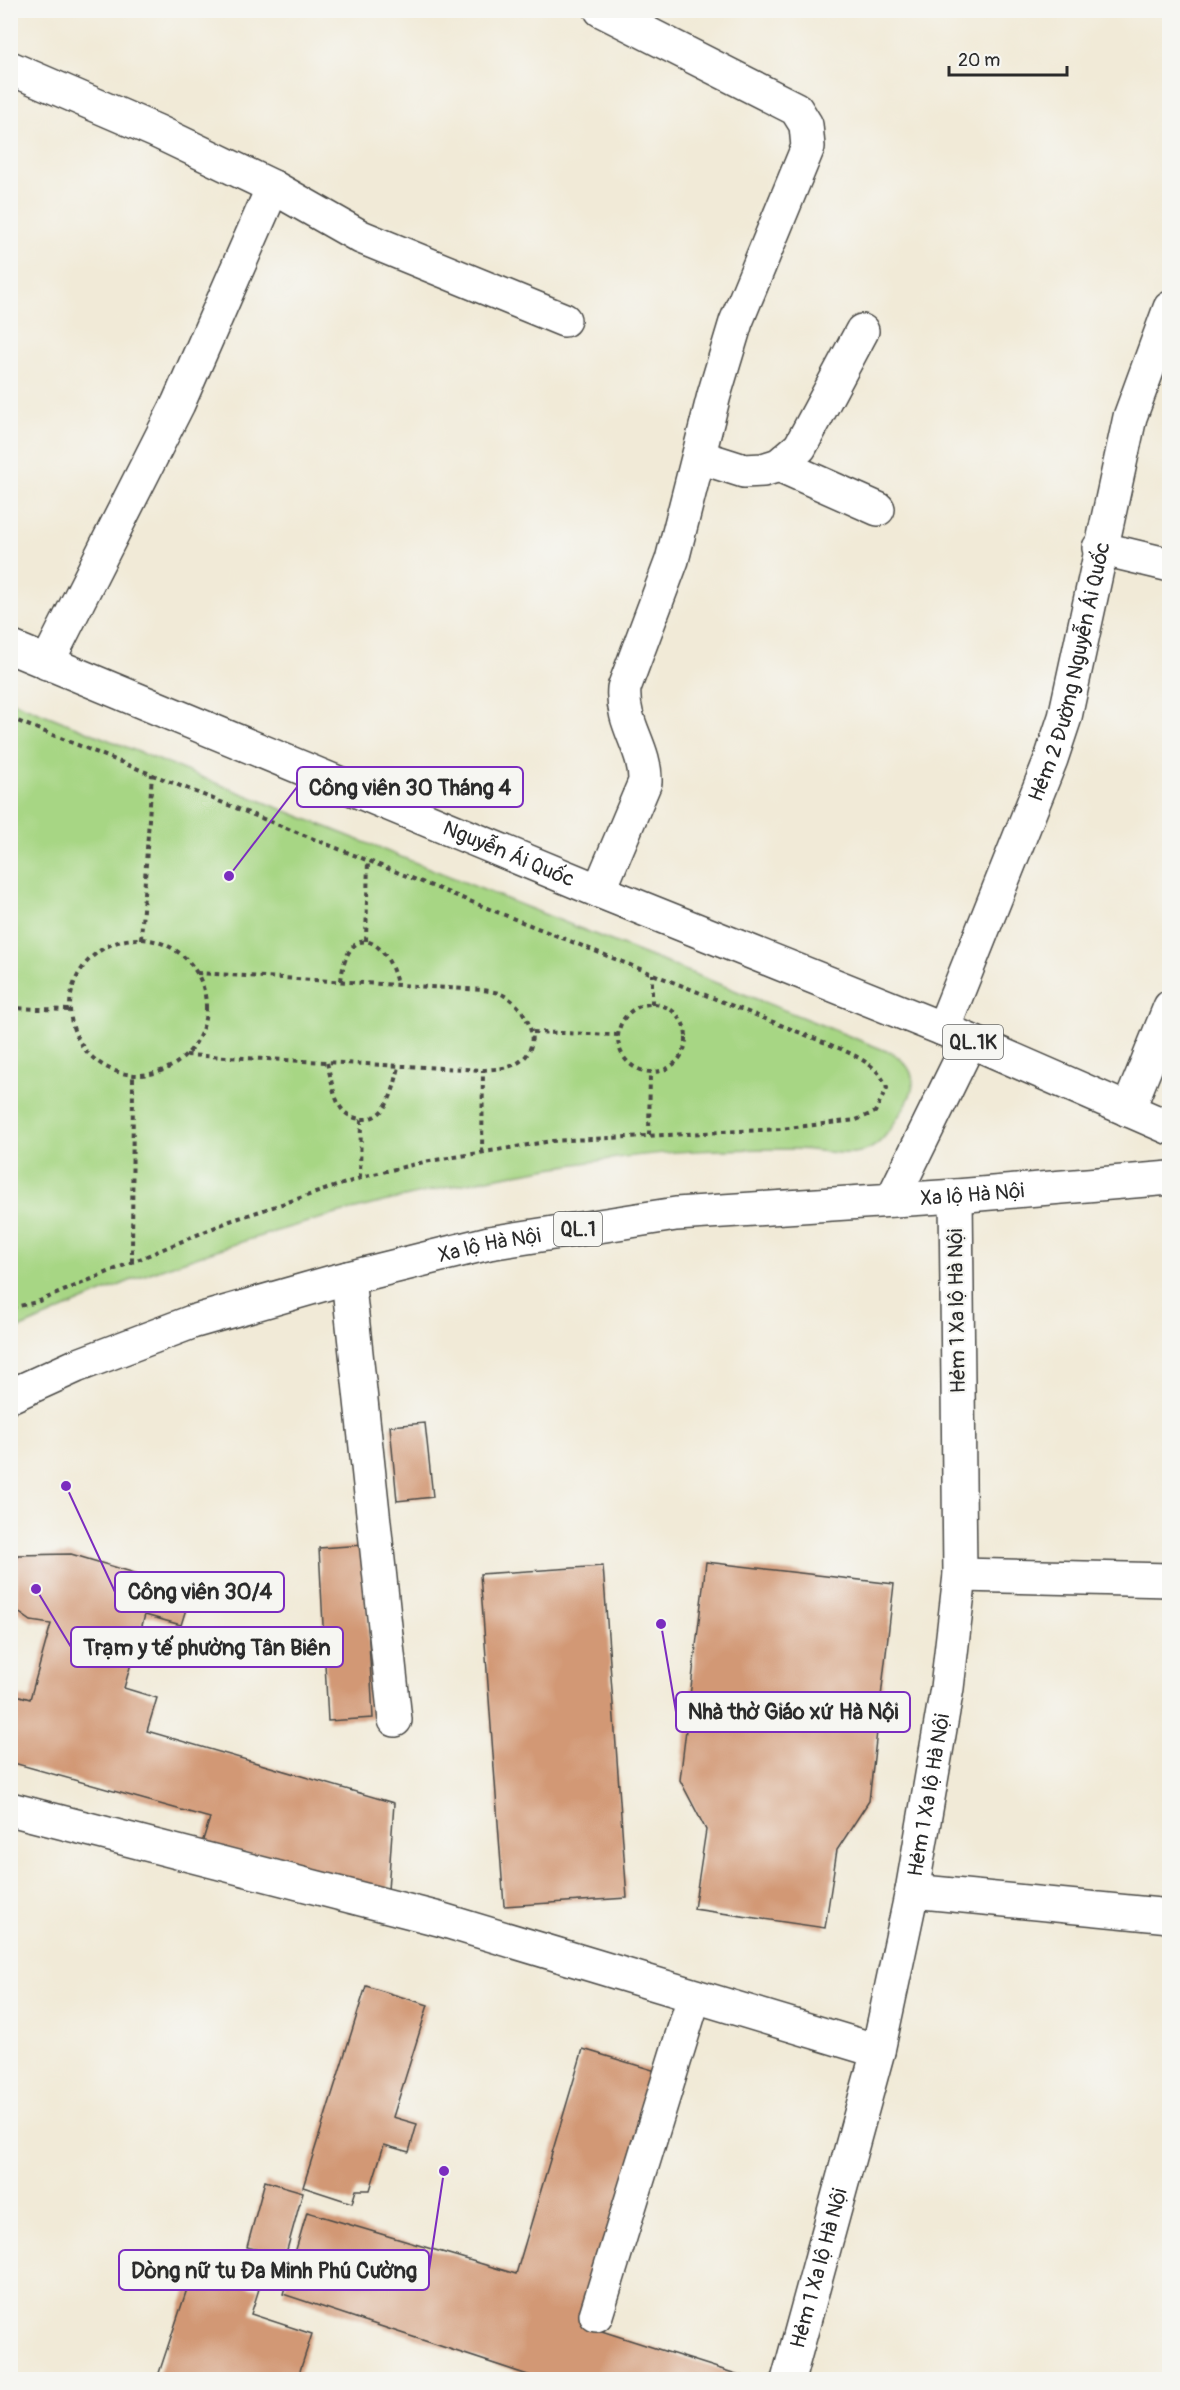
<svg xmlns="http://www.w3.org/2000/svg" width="1180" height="2390" font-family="Pangolin,sans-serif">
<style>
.green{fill:#a7d684;stroke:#698058;stroke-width:1.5}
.building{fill:#d29875}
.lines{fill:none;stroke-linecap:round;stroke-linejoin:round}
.minor-casing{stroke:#494845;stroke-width:36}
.major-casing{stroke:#494845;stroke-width:36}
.highway-casing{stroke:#494845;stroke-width:36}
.path{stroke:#494845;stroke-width:4;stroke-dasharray:4.5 4.5;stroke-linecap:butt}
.minor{stroke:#fff;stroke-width:33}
.major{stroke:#fff;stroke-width:33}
.highway{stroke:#fff;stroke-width:33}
.labels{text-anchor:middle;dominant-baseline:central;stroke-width:4.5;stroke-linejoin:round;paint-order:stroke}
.shield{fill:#f6f6f2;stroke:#686867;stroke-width:1.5}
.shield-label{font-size:20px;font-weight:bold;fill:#2b2b2b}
.street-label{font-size:21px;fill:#2b2b2b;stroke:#f6f6f2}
.leader{fill:none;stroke:#7b2cbf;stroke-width:2}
.callout-dot{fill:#7b2cbf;stroke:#f6f6f2;stroke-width:2}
.callout{fill:#f6f6f2;stroke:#7b2cbf;stroke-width:2}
.callout-label{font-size:22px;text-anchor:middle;font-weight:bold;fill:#2b2b2b}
</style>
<rect width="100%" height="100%" fill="#f6f6f2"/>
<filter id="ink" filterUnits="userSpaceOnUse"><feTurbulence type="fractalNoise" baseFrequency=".0167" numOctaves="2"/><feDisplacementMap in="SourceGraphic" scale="12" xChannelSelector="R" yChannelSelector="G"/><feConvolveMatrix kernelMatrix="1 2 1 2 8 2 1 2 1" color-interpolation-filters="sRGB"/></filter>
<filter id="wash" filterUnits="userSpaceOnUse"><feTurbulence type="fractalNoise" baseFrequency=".008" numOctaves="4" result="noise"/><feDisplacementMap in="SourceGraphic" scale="24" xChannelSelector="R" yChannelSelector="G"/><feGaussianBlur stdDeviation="1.35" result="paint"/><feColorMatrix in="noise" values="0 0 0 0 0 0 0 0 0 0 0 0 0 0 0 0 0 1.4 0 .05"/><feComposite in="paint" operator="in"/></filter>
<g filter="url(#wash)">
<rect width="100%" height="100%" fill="#f1ead7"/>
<path class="green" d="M11,701L894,1054C926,1076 911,1097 895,1122C887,1134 880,1145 867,1150C845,1158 818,1149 796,1149C734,1149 672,1150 610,1159C453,1180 299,1219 150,1273C103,1291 57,1313 11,1332Z"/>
<g id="blocks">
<g class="building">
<polygon points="425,1423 433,1497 397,1501 390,1426"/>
<polygon points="364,1545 373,1718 328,1721 319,1548"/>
<polygon points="71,1554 192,1590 181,1625 145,1615 124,1688 157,1698 147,1731 394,1803 388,1890 202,1843 210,1818 10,1762 10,1693 30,1699 51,1624 31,1621 17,1611 17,1555"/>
<polygon points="706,1562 894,1584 869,1801 837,1850 825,1928 694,1909 706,1830 680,1780"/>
<polygon points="603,1566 627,1898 504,1906 480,1574"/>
<polygon points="366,1986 428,2005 393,2117 417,2124 409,2152 384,2145 370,2190 356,2190 352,2203 303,2187"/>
<polygon points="583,2049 656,2071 592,2328 755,2380 543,2380 283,2294 307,2212 516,2274"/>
<polygon points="265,2181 303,2192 285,2257 247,2247"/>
<polygon points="193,2271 259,2289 251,2314 312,2334 297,2380 157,2379"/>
</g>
</g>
</g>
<g filter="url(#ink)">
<use href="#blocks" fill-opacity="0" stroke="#494845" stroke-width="1.5"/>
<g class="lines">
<g class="minor-casing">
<g id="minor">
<polyline points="10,68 156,131 273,187 361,237 564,320"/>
<polyline points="700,457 744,471 763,470 779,465 800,447 862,331"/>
<polyline points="779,465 878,509"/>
<polyline points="1099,548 1170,565"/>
<polyline points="47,663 178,404 273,187"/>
<path d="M599,891L645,782C646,747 621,725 624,688L672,560L714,395L736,322L808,147L806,125L796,109L601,10"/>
<path id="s1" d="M943,1029L1051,759L1065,717L1130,417L1170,308"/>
<polyline points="1128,1110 1170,1007"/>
<polyline points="348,1278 395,1720"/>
<polyline points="960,1575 1170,1580"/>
<polyline points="10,1809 439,1919 878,2051"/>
<polyline points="912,1891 1170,1916"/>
<polyline points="596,2315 694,1997"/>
<path id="s2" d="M788,2380L878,2051L912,1891L947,1688L960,1575L956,1196"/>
</g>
</g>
<g class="major-casing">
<g id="major">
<path id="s3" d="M10,647L599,891L943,1029L1170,1128"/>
<polyline points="892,1200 970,1041"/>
</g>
</g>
<g class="highway-casing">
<g id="highway">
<path id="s4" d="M10,1396L76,1366L192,1322L332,1282L489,1243L676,1214L956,1196L1170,1178"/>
</g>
</g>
<g class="path">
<path d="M10,718L841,1049C862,1059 878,1066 887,1088L875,1112L856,1120L780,1129L552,1141L424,1162L370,1175L230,1221L37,1302L10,1308"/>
<polyline points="141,939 152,774"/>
<circle cx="138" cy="1007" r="68"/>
<polyline points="366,941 368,860"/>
<path d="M341,981C347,921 386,935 397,984"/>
<polyline points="652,1004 652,974"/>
<circle cx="652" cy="1038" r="34"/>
<polyline points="10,1008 70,1010"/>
<polyline points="533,1032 618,1035"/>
<path d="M186,1055L483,1070C492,1069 503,1069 511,1066C547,1053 530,1010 505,996C499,992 489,991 482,990L197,973"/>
<path d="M327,1063C331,1077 333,1096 341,1108C346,1115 353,1118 361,1119C388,1121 394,1087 399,1067"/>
<polyline points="649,1135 650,1071"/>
<polyline points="482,1153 483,1070"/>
<polyline points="360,1178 361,1119"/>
<polyline points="132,1262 133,1074"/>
</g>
<use href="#minor" class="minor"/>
<use href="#major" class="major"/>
<use href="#highway" class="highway"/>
</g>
</g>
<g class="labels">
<g class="shield">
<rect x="943" y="1025" width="60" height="34" rx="4.5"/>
<rect x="554" y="1212" width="48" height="34" rx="4.5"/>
</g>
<g class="shield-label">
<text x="973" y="1042">QL.1K</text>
<text x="578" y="1229">QL.1</text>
</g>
<g class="street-label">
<text stroke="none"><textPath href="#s1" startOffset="380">Hẻm 2 Đường Nguyễn Ái Quốc</textPath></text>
<text stroke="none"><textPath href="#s3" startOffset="540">Nguyễn Ái Quốc</textPath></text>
<text stroke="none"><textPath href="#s4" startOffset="990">Xa lộ Hà Nội</textPath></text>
<text stroke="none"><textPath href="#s4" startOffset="504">Xa lộ Hà Nội</textPath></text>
<text transform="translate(957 1311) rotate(-91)">Hẻm 1 Xa lộ Hà Nội</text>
<text stroke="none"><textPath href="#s2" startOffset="602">Hẻm 1 Xa lộ Hà Nội</textPath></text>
<text stroke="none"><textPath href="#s2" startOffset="116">Hẻm 1 Xa lộ Hà Nội</textPath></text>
</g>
</g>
<path class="leader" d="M229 876L297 787M66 1486L115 1592M36 1589L71 1647M661 1624L676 1712M444 2171L429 2270"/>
<g class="callout-dot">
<circle cx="229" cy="876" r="6"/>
<circle cx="66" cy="1486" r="6"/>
<circle cx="36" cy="1589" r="6"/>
<circle cx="661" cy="1624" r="6"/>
<circle cx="444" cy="2171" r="6"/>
</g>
<g class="callout">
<rect x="297" y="767" width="226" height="40" rx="6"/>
<rect x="115" y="1572" width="169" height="40" rx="6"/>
<rect x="71" y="1627" width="272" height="40" rx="6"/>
<rect x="676" y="1692" width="234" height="40" rx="6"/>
<rect x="119" y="2250" width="310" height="40" rx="6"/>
</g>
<g class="callout-label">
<text x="410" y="795">Công viên 30 Tháng 4</text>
<text x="200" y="1599">Công viên 30/4</text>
<text x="207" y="1655">Trạm y tế phường Tân Biên</text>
<text x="793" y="1719">Nhà thờ Giáo xứ Hà Nội</text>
<text x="274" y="2278">Dòng nữ tu Đa Minh Phú Cường</text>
</g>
<rect width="1180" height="2390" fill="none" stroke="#f6f6f2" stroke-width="36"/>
<path d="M949 66v9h118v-9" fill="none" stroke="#2b2b2b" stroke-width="3"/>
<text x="958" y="66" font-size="18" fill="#2b2b2b" stroke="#f6f6f2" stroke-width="4.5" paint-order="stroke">20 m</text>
</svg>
